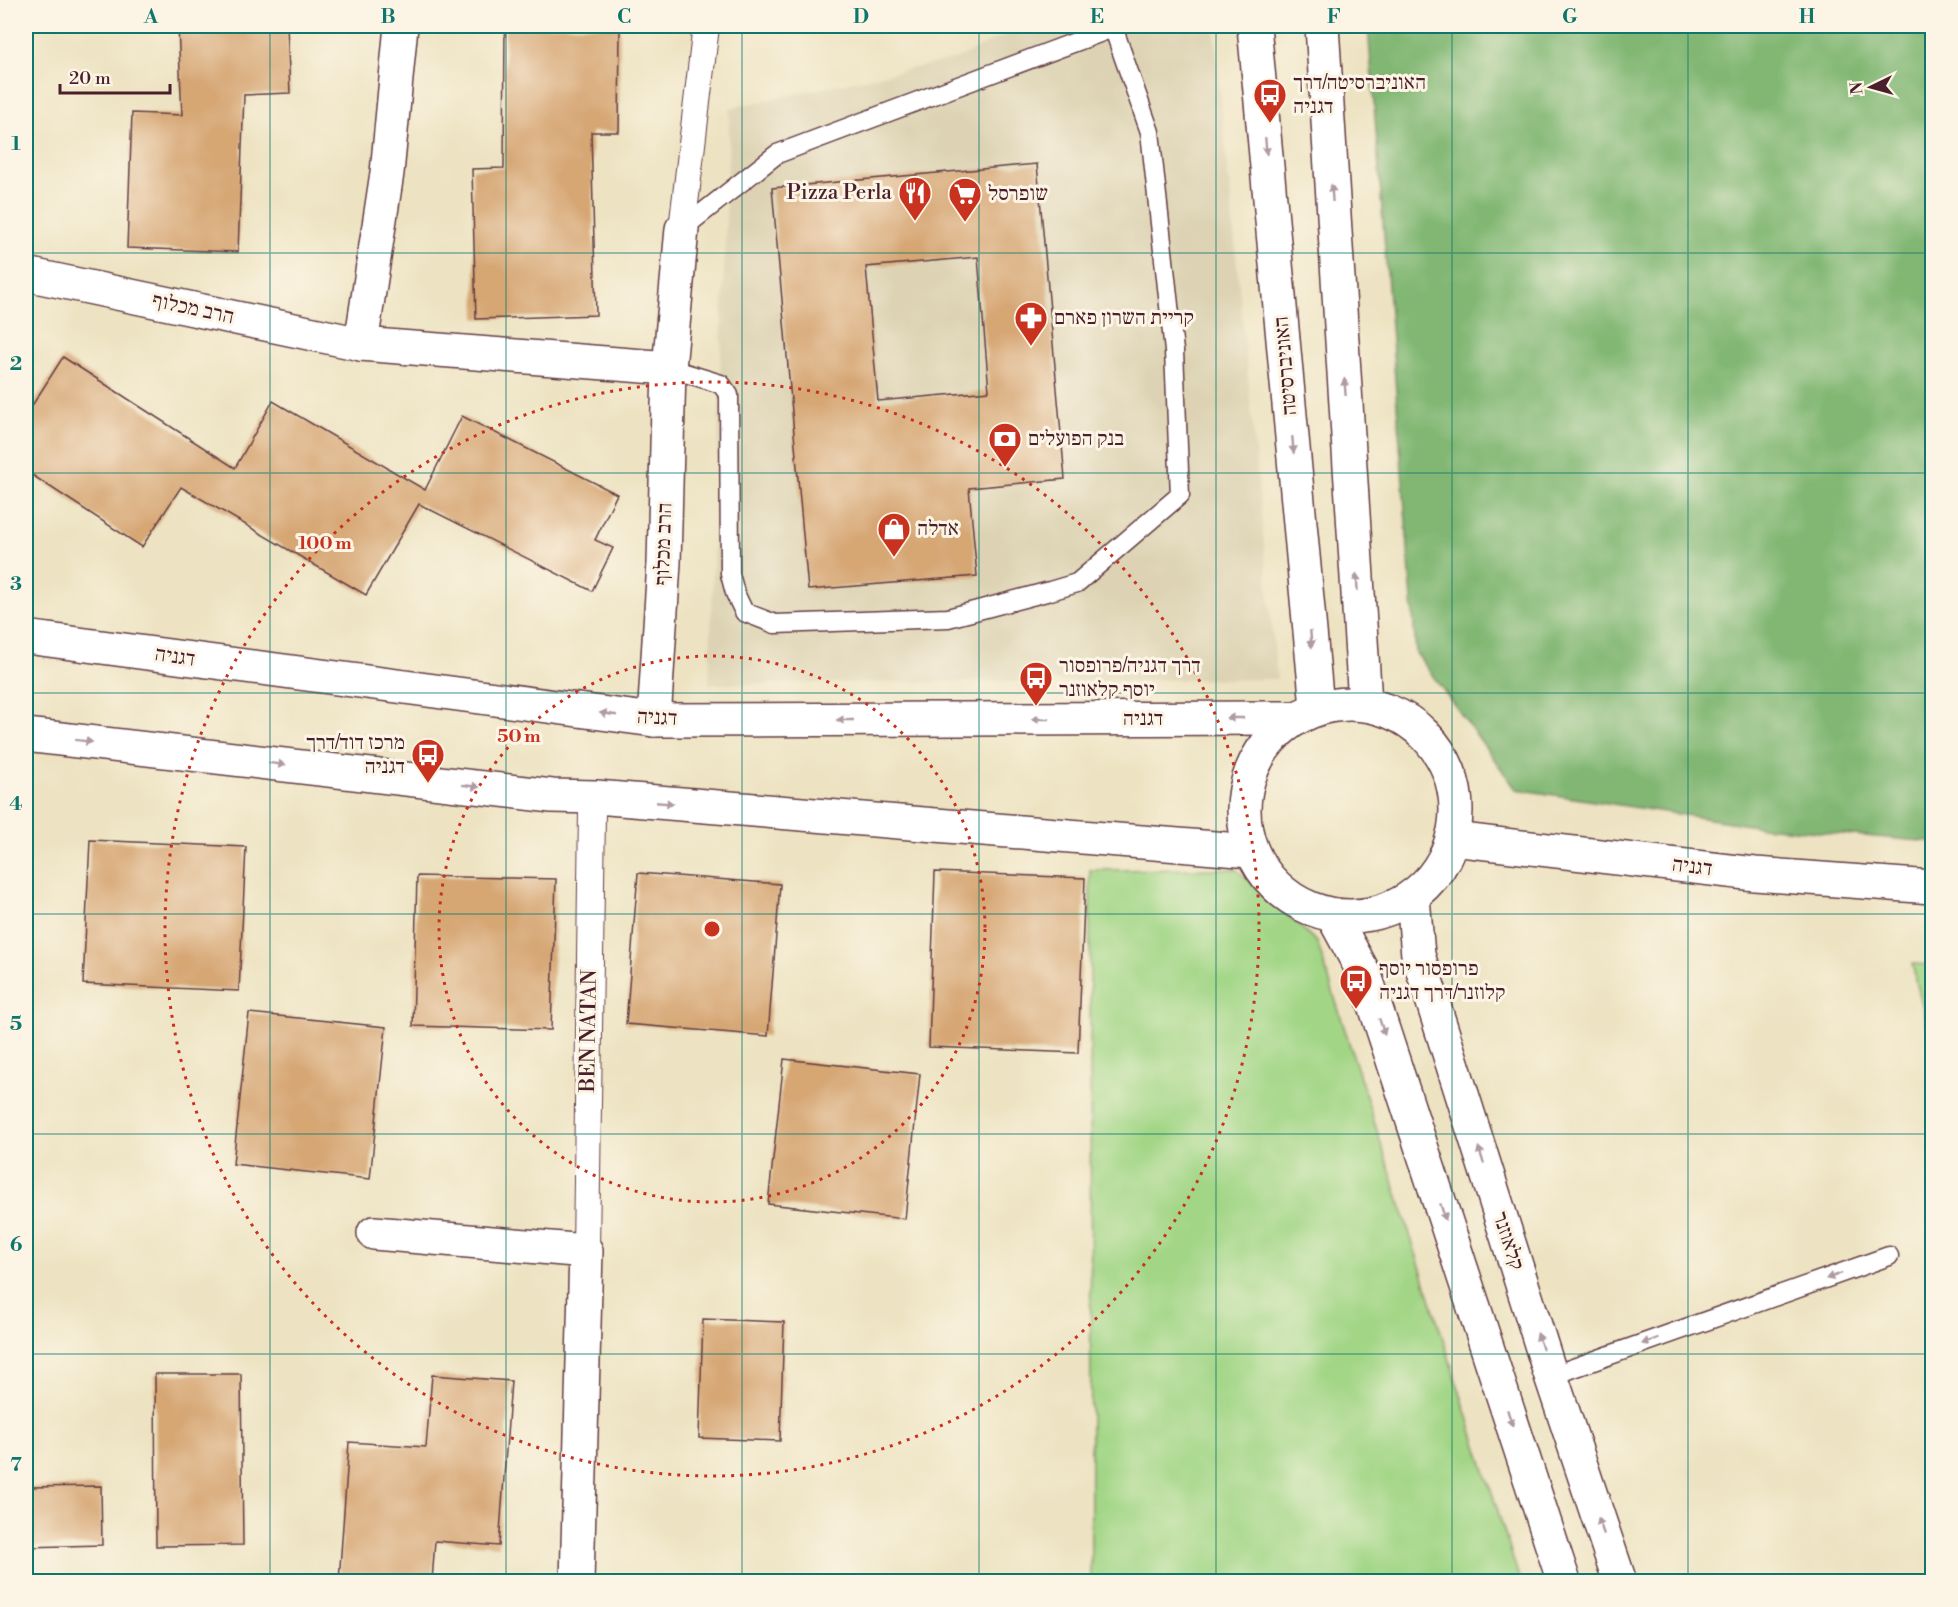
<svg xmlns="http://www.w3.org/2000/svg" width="1958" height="1607" font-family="'Libre Bodoni','Frank Ruhl Libre',serif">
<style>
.built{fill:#ddd3b4}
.green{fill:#a2d686;stroke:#767a58;stroke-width:1.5}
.forest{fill:#81b773;stroke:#666b4f;stroke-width:1.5}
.building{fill:#d6a673;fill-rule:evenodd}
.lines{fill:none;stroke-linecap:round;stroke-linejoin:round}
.service-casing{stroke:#623c42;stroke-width:21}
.pedestrian-casing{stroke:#623c42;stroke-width:28}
.minor-casing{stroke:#623c42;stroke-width:36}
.tertiary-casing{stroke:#623c42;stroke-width:36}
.service{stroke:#fff;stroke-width:18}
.pedestrian{stroke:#fff;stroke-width:26}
.minor{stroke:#fff;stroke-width:33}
.tertiary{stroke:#fff;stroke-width:33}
.oneway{fill:#ae9aa0}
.grid{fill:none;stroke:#0f766e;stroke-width:1.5;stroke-opacity:0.55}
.ring{fill:none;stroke:#c8321e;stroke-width:3;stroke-dasharray:3 6}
.labels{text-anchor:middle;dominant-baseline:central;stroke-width:6;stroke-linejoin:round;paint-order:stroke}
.poi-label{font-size:21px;fill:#4a1f2b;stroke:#fcf5e5;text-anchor:start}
.street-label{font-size:21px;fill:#4a1f2b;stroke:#fcf5e5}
.centre{fill:#c8321e;stroke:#fcf5e5;stroke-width:3}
.ring-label{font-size:18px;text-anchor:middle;font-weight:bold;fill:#c8321e;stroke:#fcf5e5;stroke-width:6;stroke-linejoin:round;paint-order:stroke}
.neatline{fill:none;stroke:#0f766e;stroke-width:2}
.grid-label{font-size:20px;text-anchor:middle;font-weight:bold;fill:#0f766e}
</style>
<rect width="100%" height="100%" fill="#fcf5e5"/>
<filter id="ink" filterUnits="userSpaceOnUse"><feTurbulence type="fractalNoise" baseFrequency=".0167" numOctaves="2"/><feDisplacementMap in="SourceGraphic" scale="12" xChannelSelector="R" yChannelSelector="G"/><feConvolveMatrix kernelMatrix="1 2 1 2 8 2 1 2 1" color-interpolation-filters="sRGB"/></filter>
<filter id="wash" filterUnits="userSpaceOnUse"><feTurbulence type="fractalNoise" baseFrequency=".008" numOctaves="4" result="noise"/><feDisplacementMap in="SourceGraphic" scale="24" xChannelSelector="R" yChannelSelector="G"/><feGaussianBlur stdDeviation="1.35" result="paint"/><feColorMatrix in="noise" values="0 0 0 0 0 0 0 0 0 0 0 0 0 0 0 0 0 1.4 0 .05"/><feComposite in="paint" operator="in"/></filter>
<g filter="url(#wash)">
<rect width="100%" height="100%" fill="#ede3c2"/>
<polygon class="built" points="1022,26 1214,26 1277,679 709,684 730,108 956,59"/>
<g class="green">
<polygon points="1236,869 1317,942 1520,1581 1091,1581 1090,870"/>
<polygon points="1912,964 1932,965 1932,1045"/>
</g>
<polygon class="forest" points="1368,26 1932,26 1932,842 1762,827 1516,789 1416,653"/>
<g id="blocks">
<g class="building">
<polygon points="178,26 287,26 290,93 244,95 238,252 127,248 132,113 182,115"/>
<polygon points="505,26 620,26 619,132 591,132 596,315 476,319 472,169 504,168"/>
<path d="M1037,164L1065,479L969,488L977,576L808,590L772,188ZM978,257L989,391L878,401L866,267Z"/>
<polygon points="63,357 235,468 273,401 425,490 462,416 617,494 595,540 613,548 592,591 419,504 366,595 181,487 142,547 26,471 26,415"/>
<polygon points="90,840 246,847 239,991 83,984"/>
<polygon points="935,872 1085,878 1078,1053 929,1047"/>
<polygon points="638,873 780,884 768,1036 626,1024"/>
<polygon points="417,876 556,879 551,1030 413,1026"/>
<polygon points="249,1013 386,1027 370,1179 233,1164"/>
<polygon points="784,1059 920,1074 905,1219 768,1204"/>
<polygon points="703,1319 784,1322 780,1441 699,1438"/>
<polygon points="155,1374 241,1374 243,1545 156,1546"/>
<polygon points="432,1375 511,1381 499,1546 435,1541 432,1581 339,1581 349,1442 426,1447"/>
<polygon points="101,1486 102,1545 26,1547 26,1487"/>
</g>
</g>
</g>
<g filter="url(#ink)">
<use href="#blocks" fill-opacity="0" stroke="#623c42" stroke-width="1.5"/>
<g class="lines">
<g class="service-casing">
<g id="service">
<polyline points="682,229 777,154 1118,26"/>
<polyline points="669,368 721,384 729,395 730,574 735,593 744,612 775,624 948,618 1050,591 1077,583 1180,495 1174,351 1150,132 1113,27"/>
<polyline points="1551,1376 1889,1256"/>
</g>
</g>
<g class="pedestrian-casing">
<g id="pedestrian">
<polyline points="682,229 706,26"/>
<polyline points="586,1251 592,811"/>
</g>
</g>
<g class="minor-casing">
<g id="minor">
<polyline points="26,274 361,344 669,368"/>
<polyline points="361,344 387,173 401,26"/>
<polyline points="654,720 664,563 669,368 682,229"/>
<polyline points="374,1233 586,1251 577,1582"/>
</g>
</g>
<g class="tertiary-casing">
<g id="tertiary">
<polyline points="1254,26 1317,707"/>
<polyline points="1322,26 1365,703"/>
<polyline points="26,637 654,720 1293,718"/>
<circle cx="1350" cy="810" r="106"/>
<polyline points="26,735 552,796 596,797 1251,851"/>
<polyline points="1453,839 1755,874 1932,887"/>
<polyline points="1413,898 1418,955 1551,1376 1620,1582"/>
<polyline points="1333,916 1365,975 1564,1582"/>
</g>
</g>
<use href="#service" class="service"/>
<use href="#pedestrian" class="pedestrian"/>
<use href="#minor" class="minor"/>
<use href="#tertiary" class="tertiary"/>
</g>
<defs><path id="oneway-solid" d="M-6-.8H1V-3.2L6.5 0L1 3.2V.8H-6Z" transform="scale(1.5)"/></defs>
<g class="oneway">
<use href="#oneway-solid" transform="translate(1266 146) rotate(85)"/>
<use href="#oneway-solid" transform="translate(1332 193) rotate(-94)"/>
<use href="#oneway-solid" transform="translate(1345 387) rotate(-94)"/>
<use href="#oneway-solid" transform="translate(1293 445) rotate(85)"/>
<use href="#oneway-solid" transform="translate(1357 582) rotate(-94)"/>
<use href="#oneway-solid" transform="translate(1311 639) rotate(85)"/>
<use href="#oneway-solid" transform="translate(608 714) rotate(-172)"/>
<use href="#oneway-solid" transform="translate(1235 718) rotate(180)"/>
<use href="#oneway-solid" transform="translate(1040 719) rotate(180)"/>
<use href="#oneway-solid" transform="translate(845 720) rotate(180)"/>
<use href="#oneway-solid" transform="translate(84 741) rotate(7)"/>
<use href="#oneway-solid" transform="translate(277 764) rotate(7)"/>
<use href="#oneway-solid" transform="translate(471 786) rotate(7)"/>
<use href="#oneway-solid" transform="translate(665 803) rotate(5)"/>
<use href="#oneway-solid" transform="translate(1382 1027) rotate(72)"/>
<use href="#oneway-solid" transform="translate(1481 1155) rotate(-108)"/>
<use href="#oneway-solid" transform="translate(1443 1212) rotate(72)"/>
<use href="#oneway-solid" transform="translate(1834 1276) rotate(160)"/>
<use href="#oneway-solid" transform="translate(1540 1341) rotate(-108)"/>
<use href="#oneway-solid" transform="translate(1650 1341) rotate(160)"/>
<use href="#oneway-solid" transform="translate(1510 1418) rotate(72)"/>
<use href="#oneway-solid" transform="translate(1601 1526) rotate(-109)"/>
</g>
</g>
<path class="grid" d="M270,26V1582M506,26V1582M742,26V1582M979,26V1582M1216,26V1582M1452,26V1582M1688,26V1582M26,253H1932M26,473H1932M26,693H1932M26,914H1932M26,1134H1932M26,1354H1932"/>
<g class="ring">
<circle cx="712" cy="929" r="273"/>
<circle cx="712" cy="929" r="547"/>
</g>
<defs>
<g id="bus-pin" transform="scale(1.725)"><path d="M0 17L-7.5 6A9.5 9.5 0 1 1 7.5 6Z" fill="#c8321e" stroke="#fcf5e5"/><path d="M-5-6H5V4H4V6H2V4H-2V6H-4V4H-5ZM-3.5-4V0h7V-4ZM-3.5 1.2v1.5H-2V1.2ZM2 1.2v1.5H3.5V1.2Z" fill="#fff"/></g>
<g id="restaurant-pin" transform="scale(1.725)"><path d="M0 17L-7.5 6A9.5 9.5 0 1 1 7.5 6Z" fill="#c8321e" stroke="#fcf5e5"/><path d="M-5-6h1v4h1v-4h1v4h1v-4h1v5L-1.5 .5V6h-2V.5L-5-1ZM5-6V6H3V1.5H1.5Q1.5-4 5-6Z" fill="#fff"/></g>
<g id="supermarket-pin" transform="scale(1.725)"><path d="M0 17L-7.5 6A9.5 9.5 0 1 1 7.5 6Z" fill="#c8321e" stroke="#fcf5e5"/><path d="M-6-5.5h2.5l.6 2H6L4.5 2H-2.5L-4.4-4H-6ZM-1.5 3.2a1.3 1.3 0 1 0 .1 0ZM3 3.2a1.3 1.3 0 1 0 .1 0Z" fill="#fff"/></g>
<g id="pharmacy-pin" transform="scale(1.725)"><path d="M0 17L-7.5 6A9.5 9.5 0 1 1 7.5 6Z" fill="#c8321e" stroke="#fcf5e5"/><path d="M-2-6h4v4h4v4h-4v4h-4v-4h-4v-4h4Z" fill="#fff"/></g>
<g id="bank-pin" transform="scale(1.725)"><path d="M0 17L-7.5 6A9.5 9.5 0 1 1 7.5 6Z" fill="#c8321e" stroke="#fcf5e5"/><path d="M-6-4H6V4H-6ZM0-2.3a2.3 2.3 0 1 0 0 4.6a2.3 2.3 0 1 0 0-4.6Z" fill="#fff"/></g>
<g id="shop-pin" transform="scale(1.725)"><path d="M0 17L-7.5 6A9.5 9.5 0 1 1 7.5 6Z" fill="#c8321e" stroke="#fcf5e5"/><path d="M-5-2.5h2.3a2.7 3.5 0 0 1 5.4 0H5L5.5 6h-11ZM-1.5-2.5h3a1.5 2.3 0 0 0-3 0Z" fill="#fff"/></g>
</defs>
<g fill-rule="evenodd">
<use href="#bus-pin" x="1270" y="95"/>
<use href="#restaurant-pin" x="915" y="193"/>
<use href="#supermarket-pin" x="965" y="194"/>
<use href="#pharmacy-pin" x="1031" y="318"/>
<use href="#bank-pin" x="1005" y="439"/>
<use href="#shop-pin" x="894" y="529"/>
<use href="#bus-pin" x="1036" y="678"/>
<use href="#bus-pin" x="428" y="755"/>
<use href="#bus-pin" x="1356" y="981"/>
</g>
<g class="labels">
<g class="poi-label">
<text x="1293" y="83">האוניברסיטה/דרך<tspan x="1293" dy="24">דגניה</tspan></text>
<text x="892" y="193" text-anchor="end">Pizza Perla</text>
<text x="988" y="194">שופרסל</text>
<text x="1054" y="318">קריית השרון פארם</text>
<text x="1028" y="439">בנק הפועלים</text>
<text x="917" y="529">אדלה</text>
<text x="1059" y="666">דרך דגניה/פרופסור<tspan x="1059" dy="24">יוסף קלאוזנר</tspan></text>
<text x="405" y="743" text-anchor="end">מרכז דוד/דרך<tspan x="405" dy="24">דגניה</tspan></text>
<text x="1379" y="969">פרופסור יוסף<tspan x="1379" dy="24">קלוזנר/דרך דגניה</tspan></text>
</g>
<g class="street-label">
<text transform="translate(193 309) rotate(12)">הרב מכלוף</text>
<text transform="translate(1286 366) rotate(-95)">האוניברסיטה</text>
<text transform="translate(664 544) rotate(-88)">הרב מכלוף</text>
<text transform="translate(175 657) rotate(8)">דגניה</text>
<text transform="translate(657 718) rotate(3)">דגניה</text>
<text x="1143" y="719">דגניה</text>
<text transform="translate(1692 867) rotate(7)">דגניה</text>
<text transform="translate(589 1031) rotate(-89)">BEN NATAN</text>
<text transform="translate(1508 1241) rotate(72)">קלאוזנר</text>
</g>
</g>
<circle cx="712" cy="929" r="9" class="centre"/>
<g class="ring-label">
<text x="325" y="549">100 m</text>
<text x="519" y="742">50 m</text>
</g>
<rect width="1958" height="1607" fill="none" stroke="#fcf5e5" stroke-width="66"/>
<g transform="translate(1871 87) rotate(265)" stroke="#fcf5e5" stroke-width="4.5" paint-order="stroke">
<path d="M0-4.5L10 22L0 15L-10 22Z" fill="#4a1f2b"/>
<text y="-9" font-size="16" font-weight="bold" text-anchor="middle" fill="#4a1f2b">N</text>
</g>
<path d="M60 84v9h110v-9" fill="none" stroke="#4a1f2b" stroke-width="3"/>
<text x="69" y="84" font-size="18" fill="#4a1f2b" stroke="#fcf5e5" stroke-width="4.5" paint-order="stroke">20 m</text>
<rect x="33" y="33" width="1892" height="1541" class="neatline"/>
<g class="grid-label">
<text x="151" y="23">A</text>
<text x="388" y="23">B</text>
<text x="624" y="23">C</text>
<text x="861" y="23">D</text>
<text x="1097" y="23">E</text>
<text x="1334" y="23">F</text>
<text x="1570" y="23">G</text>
<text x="1807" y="23">H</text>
<text x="16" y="150">1</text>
<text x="16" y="370">2</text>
<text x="16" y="590">3</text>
<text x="16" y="810">4</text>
<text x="16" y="1030">5</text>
<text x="16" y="1251">6</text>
<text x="16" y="1471">7</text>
</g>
</svg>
